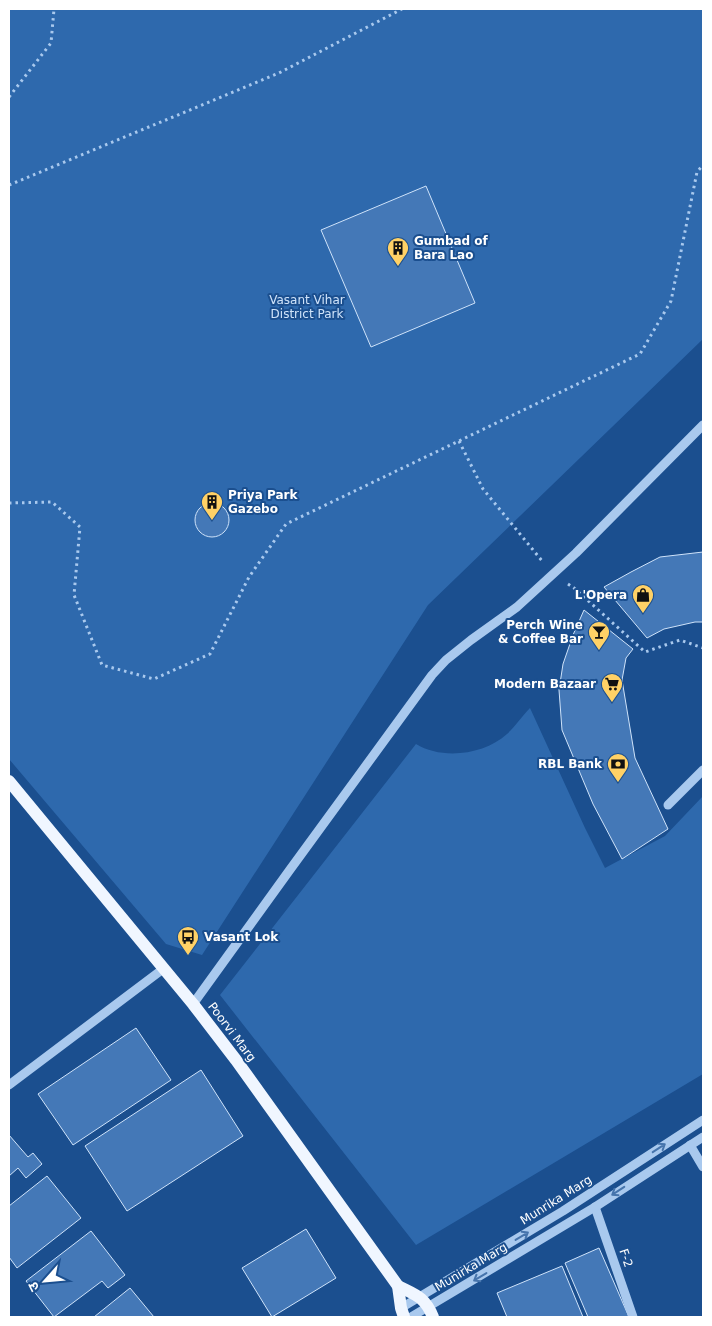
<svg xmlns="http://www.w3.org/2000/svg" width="712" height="1326" font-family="'DejaVu Sans','Noto Sans Devanagari',sans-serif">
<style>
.green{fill:#2e69ad}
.building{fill:#4478b7;stroke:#cfe3fa}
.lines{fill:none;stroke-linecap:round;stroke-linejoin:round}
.path{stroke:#a9c9ee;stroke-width:3;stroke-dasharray:2.5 4;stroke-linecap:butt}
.minor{stroke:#a9c9ee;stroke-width:9}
.major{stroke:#f0f6ff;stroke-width:12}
.oneway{stroke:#4674ac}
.labels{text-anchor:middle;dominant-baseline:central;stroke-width:4;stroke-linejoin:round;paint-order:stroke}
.poi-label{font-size:12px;font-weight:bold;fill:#fff;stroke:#1b4f8f;text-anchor:end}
.park-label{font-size:12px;fill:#cfe3fa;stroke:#1b4f8f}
.street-label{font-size:12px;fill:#fff;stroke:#1b4f8f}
</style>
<rect width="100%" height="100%" fill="#1b4f8f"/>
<g class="green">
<polygon points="9,9 703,9 703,339 428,605 202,955 166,944 9,759"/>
<path d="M530,708L585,828L605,868L665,836L703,796V1074L416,1245L220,995L416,744C442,760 484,755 507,734C515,727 522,716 530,708Z"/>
</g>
<g class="building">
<polygon points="426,186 475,303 371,347 321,230"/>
<circle cx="212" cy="520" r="17"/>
<polygon points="703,552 703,622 695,622 664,629 647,638 604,587 631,572 660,557"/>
<polygon points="584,610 633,649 626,658 622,680 635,758 668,829 622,859 593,804 562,730 559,690 563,664 573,635"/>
<polygon points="136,1028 171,1080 73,1145 38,1094"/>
<polygon points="201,1070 243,1136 127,1211 85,1146"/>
<polygon points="9,1135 28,1157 33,1153 42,1164 26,1178 18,1168 9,1176"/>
<polygon points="47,1176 81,1218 17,1268 9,1257 9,1206"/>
<polygon points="306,1229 336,1278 272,1317 242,1268"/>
<polygon points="91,1231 125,1275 108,1288 102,1281 54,1317 26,1281"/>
<polygon points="599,1248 629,1317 588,1317 565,1263"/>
<polygon points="562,1266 583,1317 507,1317 497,1293"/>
<polygon points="130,1288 154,1317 94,1317"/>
</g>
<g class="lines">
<g class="path">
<polyline points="9,97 51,43 54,9"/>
<polyline points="9,185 279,73 402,9"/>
<polyline points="459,441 483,489 543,562"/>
<polyline points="9,503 52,502 80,527 74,595 102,665 154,679 210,654 249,577 286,524 640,354 671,301 697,172 703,165"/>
<polyline points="568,584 574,588 645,652 680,640 703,648"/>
</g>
<g class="minor">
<polyline points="668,805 703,770"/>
<polyline points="193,1004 289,871 432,675 446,660 471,640 517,607 576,553 703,425"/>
<polyline points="9,1085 163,969"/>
<polyline points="690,1145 703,1167"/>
<polyline points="595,1207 633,1317"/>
<polyline points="401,1308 563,1211 703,1120"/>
<polyline points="411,1317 595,1207 703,1137"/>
</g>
<g class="major">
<polyline points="9,781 193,1004 236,1060 398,1286 401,1308 404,1317"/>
<path d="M398,1286C416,1295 425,1297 433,1317"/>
</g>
</g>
<defs><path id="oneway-shaft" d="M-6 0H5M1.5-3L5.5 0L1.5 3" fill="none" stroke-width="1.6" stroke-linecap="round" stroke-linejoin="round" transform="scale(1.25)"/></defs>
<g class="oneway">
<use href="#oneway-shaft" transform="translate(659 1148) rotate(-33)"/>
<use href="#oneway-shaft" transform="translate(618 1191) rotate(147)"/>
<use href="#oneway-shaft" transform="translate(522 1236) rotate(-31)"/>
<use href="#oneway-shaft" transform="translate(480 1277) rotate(149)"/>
</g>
<defs>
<g id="building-pin" transform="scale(1.125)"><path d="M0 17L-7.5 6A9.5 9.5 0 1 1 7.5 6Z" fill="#ffd166" stroke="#1b4f8f"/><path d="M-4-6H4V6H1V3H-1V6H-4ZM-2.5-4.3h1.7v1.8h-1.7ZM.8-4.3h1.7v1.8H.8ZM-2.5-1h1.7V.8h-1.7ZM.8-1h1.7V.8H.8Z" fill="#111"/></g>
<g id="shop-pin" transform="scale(1.125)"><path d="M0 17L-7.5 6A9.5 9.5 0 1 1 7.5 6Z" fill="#ffd166" stroke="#1b4f8f"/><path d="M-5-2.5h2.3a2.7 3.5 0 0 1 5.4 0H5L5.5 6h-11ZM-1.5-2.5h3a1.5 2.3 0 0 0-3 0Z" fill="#111"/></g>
<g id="bar-pin" transform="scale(1.125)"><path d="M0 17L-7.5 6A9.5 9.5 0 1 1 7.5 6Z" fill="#ffd166" stroke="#1b4f8f"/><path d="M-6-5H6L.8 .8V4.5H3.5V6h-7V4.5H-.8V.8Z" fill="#111"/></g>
<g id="supermarket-pin" transform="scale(1.125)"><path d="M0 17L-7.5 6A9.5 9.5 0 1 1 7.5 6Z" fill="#ffd166" stroke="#1b4f8f"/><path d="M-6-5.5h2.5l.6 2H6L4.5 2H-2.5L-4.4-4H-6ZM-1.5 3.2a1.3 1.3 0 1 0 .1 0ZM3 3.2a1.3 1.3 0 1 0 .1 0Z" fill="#111"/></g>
<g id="bank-pin" transform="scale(1.125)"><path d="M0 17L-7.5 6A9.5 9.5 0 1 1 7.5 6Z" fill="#ffd166" stroke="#1b4f8f"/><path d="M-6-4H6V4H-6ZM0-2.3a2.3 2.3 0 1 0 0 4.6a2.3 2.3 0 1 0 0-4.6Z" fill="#111"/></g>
<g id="bus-pin" transform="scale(1.125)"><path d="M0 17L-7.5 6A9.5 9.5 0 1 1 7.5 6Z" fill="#ffd166" stroke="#1b4f8f"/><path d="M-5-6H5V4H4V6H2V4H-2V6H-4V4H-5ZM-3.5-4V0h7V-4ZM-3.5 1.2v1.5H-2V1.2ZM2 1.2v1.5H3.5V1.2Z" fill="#111"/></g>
</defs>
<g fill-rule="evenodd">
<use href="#building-pin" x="398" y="248"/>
<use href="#building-pin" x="212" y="502"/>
<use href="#shop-pin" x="643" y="595"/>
<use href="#bar-pin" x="599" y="632"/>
<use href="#supermarket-pin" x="612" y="684"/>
<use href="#bank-pin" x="618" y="764"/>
<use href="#bus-pin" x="188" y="937"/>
</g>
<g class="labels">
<g class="poi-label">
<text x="414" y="241" text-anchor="start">Gumbad of<tspan x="414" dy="14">Bara Lao</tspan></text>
<text x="228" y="495" text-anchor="start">Priya Park<tspan x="228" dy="14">Gazebo</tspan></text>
<text x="627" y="595">L'Opera</text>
<text x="583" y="625">Perch Wine<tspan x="583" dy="14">&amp; Coffee Bar</tspan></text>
<text x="596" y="684">Modern Bazaar</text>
<text x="602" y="764">RBL Bank</text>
<text x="204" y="937" text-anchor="start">Vasant Lok</text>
</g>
<g class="park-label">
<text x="307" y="300">Vasant Vihar<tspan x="307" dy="14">District Park</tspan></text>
</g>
<g class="street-label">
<text transform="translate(232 1032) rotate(53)">Poorvi Marg</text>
<text transform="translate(556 1200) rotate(-32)">Munrika Marg</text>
<text transform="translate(626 1258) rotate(71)">F-2</text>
<text transform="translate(471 1267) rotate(-31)">Munirka Marg</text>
</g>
</g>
<rect width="712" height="1326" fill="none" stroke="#ffffff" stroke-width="20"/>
<g transform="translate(45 1281) rotate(243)" stroke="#1b4f8f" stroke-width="4" paint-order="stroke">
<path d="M0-4L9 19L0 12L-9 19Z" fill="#ffffff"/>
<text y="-8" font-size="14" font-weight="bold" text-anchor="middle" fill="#ffffff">उ</text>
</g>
</svg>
